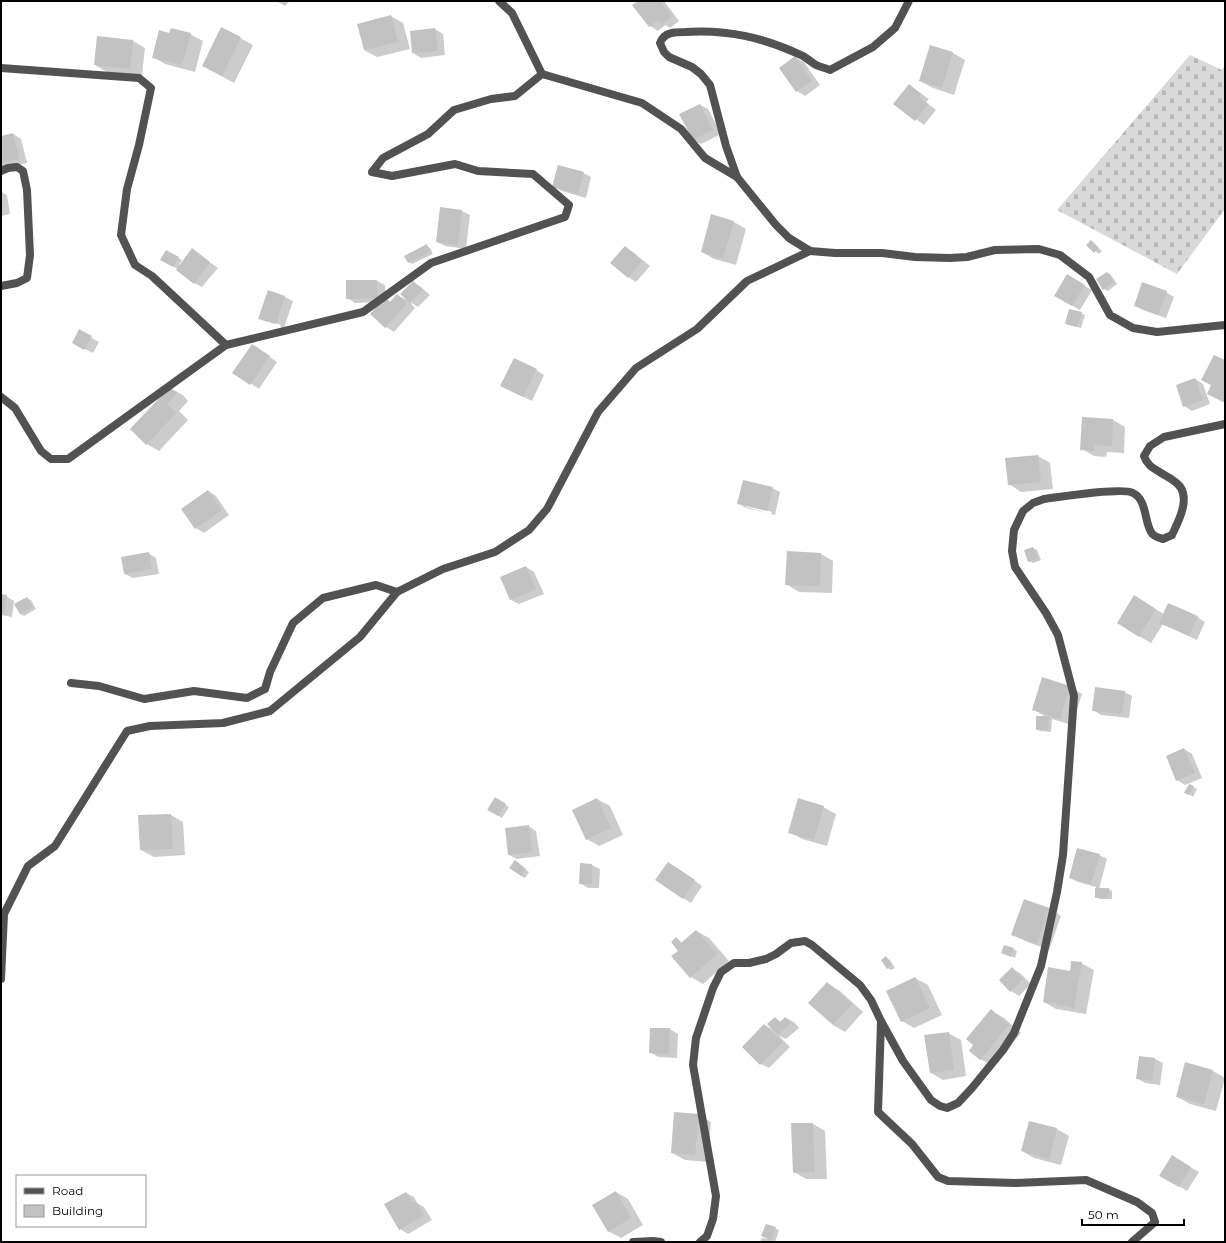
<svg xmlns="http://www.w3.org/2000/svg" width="1226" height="1243" font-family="Montserrat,sans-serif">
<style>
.cemetery{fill:url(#cemetery-stones)}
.shadow{fill:#0003;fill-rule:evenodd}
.building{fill:#c2c2c2}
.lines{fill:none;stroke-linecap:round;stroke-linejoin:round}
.street{stroke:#525252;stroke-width:8}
</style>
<defs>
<pattern id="cemetery-stones" width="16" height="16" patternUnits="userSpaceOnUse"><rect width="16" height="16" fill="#d9d9d9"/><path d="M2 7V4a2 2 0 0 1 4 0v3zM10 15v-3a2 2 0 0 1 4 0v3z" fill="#b8b8b8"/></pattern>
</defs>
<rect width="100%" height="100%" fill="#fff"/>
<polygon class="cemetery" points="1190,55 1222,70 1225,65 1225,209 1177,274 1057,210"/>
<g class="shadow">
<polygon points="276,1 290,1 285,6"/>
<polygon points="639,1 664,1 679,21 670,28 665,25 658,31 650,26"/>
<polygon points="391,16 403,23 410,49 377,57 364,50"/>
<polygon points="435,29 443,34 445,55 421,58 413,53"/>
<polygon points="190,34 203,41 195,72 165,64 153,57"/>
<polygon points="98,37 133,41 145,48 142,75 107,72 95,65"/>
<polygon points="240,38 253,45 234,83 203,66"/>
<polygon points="931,46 953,53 965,60 954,95 933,88 920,81"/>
<polygon points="796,58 804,62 820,85 805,96 797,91"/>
<polygon points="909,85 929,99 926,102 936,110 924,125 895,104"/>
<polygon points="700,105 708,109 721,134 701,144 693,140"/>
<polygon points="13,134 21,139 27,163 2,169 1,137"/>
<polygon points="583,173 591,177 586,198 562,191 554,187"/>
<polygon points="1,192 7,195 10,214 1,216"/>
<polygon points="462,211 470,215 466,249 445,246 437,242"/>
<polygon points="734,222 746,229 736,265 714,259 702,252"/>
<polygon points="1091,241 1102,251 1099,254 1088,245"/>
<polygon points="427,246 430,248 433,254 412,264 409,262"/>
<polygon points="625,247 633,252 650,266 636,282 628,277"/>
<polygon points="192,250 218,268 202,287 194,283 178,269 162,260 166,251 182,260 179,265 180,266"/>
<polygon points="1108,273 1111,275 1117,284 1108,291 1104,289"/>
<polygon points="1067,276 1092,290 1080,310 1055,296"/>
<polygon points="377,281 385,285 385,299 391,302 397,295 407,300 413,282 421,287 430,295 418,307 410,302 415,308 394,332 386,327 382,302 355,303 347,298"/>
<polygon points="268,291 285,297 293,301 284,328 280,327 281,325 267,320 267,322 259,318"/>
<polygon points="1166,292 1174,297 1166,318 1143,310 1135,305"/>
<polygon points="1081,313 1085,315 1081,328 1070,325"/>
<polygon points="79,331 99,342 93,353 81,347"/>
<polygon points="260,350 277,362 259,389 234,372"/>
<polygon points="536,370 544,375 532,401 509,390"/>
<polygon points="1195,379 1203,384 1210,404 1192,411 1184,406"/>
<polygon points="170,388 183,395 188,401 179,411 188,420 159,451 147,444"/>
<polygon points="1113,420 1125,427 1124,453 1107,452 1106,457 1094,456 1082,449"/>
<polygon points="1038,456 1050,463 1053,489 1021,492 1009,484"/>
<path d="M772,488L780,492L775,515L746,508L738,503ZM746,505L772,512L771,514L746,507Z"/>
<polygon points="208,491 216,496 229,515 204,533 196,528"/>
<polygon points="1033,548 1037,550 1041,560 1033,563 1029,561 1025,551"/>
<polygon points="148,553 156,558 159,574 133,578 125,574 123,558"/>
<polygon points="821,554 833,561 832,593 799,592 786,584"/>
<polygon points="526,567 534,572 544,594 519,604 511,600"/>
<polygon points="1,595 6,596 14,601 12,617 1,615"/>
<polygon points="1134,597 1164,614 1197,617 1205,622 1197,640 1163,624 1151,643 1139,636"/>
<polygon points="27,598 31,600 36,609 24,616 20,614"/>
<polygon points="1070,687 1082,694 1072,725 1052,719 1051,732 1040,731 1037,729 1046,717 1033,709"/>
<polygon points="1124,692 1132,696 1129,718 1101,715 1093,710"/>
<polygon points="1184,749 1192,754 1202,778 1185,785 1177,780"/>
<polygon points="1189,785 1197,789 1193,797 1185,792"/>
<polygon points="495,799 509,807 502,818 489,810"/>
<polygon points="597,799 610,806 623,835 599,846 587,839"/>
<polygon points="823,807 836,814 827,846 802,839 790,832"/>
<polygon points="171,815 183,822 185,855 154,857 141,850"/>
<polygon points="528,826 536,831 540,856 517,859 509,855"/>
<polygon points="1099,855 1107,859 1099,889 1108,889 1112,891 1112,899 1100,899 1096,897 1096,887 1078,882 1070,878"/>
<polygon points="519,864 529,872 525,878 521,876"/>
<polygon points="581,864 592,865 600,869 599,888 588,888 580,883"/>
<polygon points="676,867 702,886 691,903 683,898"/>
<polygon points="1025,900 1049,908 1061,916 1049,950 1025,941 1012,934"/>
<polygon points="696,931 709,938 729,961 703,984 691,977 679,951 676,939 683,943"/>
<polygon points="1013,949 1017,951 1015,958 1006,954"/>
<polygon points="886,958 890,960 895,968 891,970 887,968"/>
<polygon points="1081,963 1094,970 1086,1014 1056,1009 1044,1002 1071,972"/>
<polygon points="1012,969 1020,973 1031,984 1019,996 1011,991"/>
<polygon points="915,978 928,985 942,1015 914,1028 902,1021"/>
<polygon points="827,983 840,991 863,1012 845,1032 833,1025"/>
<polygon points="992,1011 1004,1018 1021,1033 993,1066 980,1059"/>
<polygon points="775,1018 781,1022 786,1018 794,1022 799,1028 786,1039 779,1036 790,1047 769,1068 761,1064 764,1025 774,1030"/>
<polygon points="670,1029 678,1034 677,1058 658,1057 650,1052"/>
<polygon points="948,1033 961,1040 966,1076 943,1080 931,1073"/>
<polygon points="1155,1059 1163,1063 1160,1085 1145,1083 1137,1078"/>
<polygon points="1213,1071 1225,1078 1216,1111 1190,1104 1178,1097"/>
<polygon points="699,1115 711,1122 708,1162 685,1160 672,1153"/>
<polygon points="813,1124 825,1131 827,1179 806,1179 794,1172"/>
<polygon points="1057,1129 1069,1136 1061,1165 1034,1158 1022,1151"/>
<polygon points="1172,1157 1199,1172 1187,1191 1161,1175"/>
<polygon points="616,1192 628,1199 643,1225 621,1238 608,1231"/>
<polygon points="406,1193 414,1197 417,1203 424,1207 432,1220 408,1234 400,1229 386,1205"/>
<polygon points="766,1225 779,1230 775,1242 760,1242 762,1238 768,1239 762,1236"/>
</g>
<g class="building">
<polygon points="638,1 660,1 672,16 662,24 658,20 649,27 632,5"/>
<polygon points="391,15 398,42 364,50 357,24"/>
<polygon points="221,27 241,37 222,76 202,66"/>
<polygon points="171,28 191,33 182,65 152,58 159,30 169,33"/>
<polygon points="435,28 438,51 412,53 410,31"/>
<polygon points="97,36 133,40 130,69 94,65"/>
<polygon points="930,45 953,52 942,88 919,81"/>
<polygon points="795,56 812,81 796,92 779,68"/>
<polygon points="909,84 921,94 919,97 928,104 915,121 893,104"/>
<polygon points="700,104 713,130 693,140 679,114"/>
<polygon points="13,133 19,159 1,163 1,136"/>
<polygon points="558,165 584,172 578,194 552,187"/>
<polygon points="440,207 462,210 458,245 436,242"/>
<polygon points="711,214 734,221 723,259 701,252"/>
<polygon points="1091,240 1099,248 1094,253 1086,245"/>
<polygon points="427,244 430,252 408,263 404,256"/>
<polygon points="625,246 642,261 628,278 610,263"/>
<polygon points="192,248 210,262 194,284 176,270"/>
<polygon points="166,250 179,257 173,267 160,260"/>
<polygon points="1107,272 1114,282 1103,290 1096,279"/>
<polygon points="1067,274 1085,285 1072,306 1054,296"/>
<polygon points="346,280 377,280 377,298 346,299"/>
<polygon points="413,281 423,290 410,303 400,294"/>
<polygon points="1142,282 1167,291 1158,315 1134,306"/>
<polygon points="268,290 285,296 276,324 258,319"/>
<polygon points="397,294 407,303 385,328 370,314 385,297 390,302"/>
<polygon points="1069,309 1082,312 1077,327 1065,324"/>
<polygon points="79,329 92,336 84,350 72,343"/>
<polygon points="252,344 270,356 250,385 232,373"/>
<polygon points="1214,355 1225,360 1225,403 1207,394 1211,385 1201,380"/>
<polygon points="514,358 537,369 523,397 500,386"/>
<polygon points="1195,378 1203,400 1183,407 1176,385"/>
<polygon points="170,387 177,393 167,404 176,413 146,445 130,429"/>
<polygon points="1082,417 1113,419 1112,446 1094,445 1094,451 1080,450"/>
<polygon points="1038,455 1041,482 1008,485 1005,458"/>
<polygon points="743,480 773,487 767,511 737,504"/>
<polygon points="208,490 222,510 195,529 181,509"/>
<polygon points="1033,547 1038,558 1028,562 1024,550"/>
<polygon points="787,551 821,553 820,586 785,585"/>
<polygon points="149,552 152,569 124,574 121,557"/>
<polygon points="526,566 536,589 510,600 500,577"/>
<polygon points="1,594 7,595 4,613 1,612"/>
<polygon points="1134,595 1156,609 1139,637 1117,623"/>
<polygon points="27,597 33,607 20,614 14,604"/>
<polygon points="1168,603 1198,616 1189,636 1159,623"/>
<polygon points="1042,677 1070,686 1060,719 1032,710"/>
<polygon points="1095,687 1125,691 1122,714 1092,711"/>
<polygon points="1036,716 1049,716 1048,730 1036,730"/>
<polygon points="1184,748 1195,773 1176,781 1166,756"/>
<polygon points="1189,784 1194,786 1189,795 1184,793"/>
<polygon points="495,797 506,804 498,816 487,810"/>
<polygon points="597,798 611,828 586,840 572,810"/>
<polygon points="798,798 824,806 814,840 788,833"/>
<polygon points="171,814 173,849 140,850 138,815"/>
<polygon points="529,825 532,852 508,855 505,828"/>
<polygon points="1077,848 1100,854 1091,884 1069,878"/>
<polygon points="515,860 526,869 521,876 509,868"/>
<polygon points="668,862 695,880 683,899 655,880"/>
<polygon points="580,863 592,864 592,884 579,884"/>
<polygon points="1095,888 1109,888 1109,897 1095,898"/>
<polygon points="1024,899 1049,908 1037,944 1011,935"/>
<polygon points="696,930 717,954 690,978 671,956 678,951 671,942 676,937 681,943"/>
<polygon points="1004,945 1014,948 1011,957 1001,953"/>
<polygon points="886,956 892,965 887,969 881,960"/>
<polygon points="1071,961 1082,962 1074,1008 1043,1002 1048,967 1070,971"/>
<polygon points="1012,967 1023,979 1010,992 999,980"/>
<polygon points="915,977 930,1008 901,1022 886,991"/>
<polygon points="827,982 852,1004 833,1025 808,1003"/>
<polygon points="991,1009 1009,1025 980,1060 969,1051 973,1045 966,1039"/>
<polygon points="775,1017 780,1022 785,1017 791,1023 778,1035 767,1024"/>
<polygon points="764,1024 783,1042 760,1065 742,1047"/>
<polygon points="650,1028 670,1028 669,1054 649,1053"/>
<polygon points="949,1032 954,1070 930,1073 924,1035"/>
<polygon points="1139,1056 1155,1058 1152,1081 1136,1079"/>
<polygon points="1185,1062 1213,1070 1204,1104 1176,1097"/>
<polygon points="674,1112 699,1114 695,1155 671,1153"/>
<polygon points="1029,1121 1057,1128 1049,1159 1021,1151"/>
<polygon points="791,1123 813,1123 815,1172 793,1173"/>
<polygon points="1172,1155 1191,1167 1179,1187 1159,1176"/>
<polygon points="616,1191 631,1218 608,1232 592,1205"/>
<polygon points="406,1192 413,1203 416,1201 424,1215 399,1230 384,1204"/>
<polygon points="766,1224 776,1227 771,1240 761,1236"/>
</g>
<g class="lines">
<g class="street">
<polyline points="499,1 512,13 542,74"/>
<path d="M909,1L895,28L873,47L830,70C826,68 820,67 816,65C811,62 808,59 803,56C765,38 728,29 685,32C675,32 664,32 660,43L664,52L669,57L692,67L701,74L710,85L726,146L737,177L776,225L789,238L810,251L835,253H882L915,257L950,258L967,257L995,250L1039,249L1060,255L1089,277L1110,315L1133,328L1157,332L1225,325"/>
<polyline points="1,68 139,78 151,88 139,145 127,189 121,235 135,265 152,276 226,345 363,312 431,263 565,217 569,205 533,174 478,171 455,164 392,176 372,172 383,158 428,134 454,110 491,99 515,96 542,74 642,103 681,129 705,158 737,177"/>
<polyline points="1,171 8,168 17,167 23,171 27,190 30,255 27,278 17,283 1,286"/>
<polyline points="1,397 15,408 41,451 51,459 68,459 226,345"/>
<polyline points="71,683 99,686 144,699 194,691 247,698 265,689 270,672 293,623 323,598 376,585 397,592"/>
<polyline points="1,979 4,914 28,866 55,846 127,731 150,726 223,723 270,711 360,637 397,592 443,569 495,552 529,530 547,509 598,412 636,368 697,329 747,281 810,251"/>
<polyline points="881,1022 878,1112 912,1144 938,1177 948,1181 1015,1183 1086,1180 1137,1202 1152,1213 1155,1222 1132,1242"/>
<polyline points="633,1242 653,1241 661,1242"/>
<path d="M700,1242L707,1236L713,1219L716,1196L693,1065L696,1038L713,988L721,972L734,963H749L766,959L776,954L791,943L805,941L812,945L860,985L871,1000L881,1021L903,1061L931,1100L940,1106L947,1108L958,1103L972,1088L1003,1050L1014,1033L1041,966L1057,892L1063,855L1074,696L1058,635L1046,613L1015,567L1012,551L1014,530L1023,511L1033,503L1044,499C1061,497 1122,487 1133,493C1147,500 1144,520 1151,532C1153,536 1159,538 1163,539L1172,535C1178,522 1189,502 1181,488C1177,481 1168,477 1161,473C1153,468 1147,465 1144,456L1150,446L1164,437L1225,424"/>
</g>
</g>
<rect width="1226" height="1243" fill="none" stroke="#000000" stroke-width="4"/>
<rect x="16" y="1175" width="130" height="52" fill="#ffffff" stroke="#999999"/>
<rect x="24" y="1188" width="20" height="6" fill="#525252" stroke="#999999"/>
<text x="52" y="1195" font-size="12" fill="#000000">Road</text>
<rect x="24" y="1205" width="20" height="12" fill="#c2c2c2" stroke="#999999"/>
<text x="52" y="1215" font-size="12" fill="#000000">Building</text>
<path d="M1082 1219v6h102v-6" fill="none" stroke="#000000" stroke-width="2"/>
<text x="1088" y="1219" font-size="12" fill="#000000" stroke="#ffffff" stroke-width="3" paint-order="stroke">50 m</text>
</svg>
